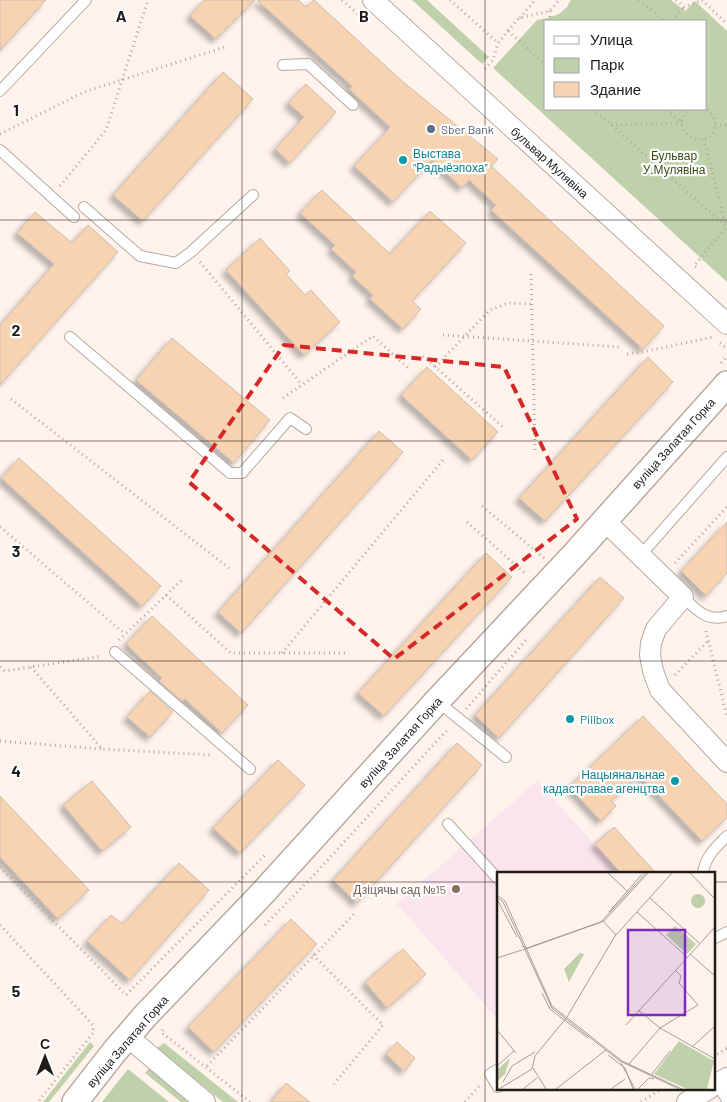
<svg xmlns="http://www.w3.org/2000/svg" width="727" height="1102" font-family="Barlow,sans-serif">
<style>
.education{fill:#fce4ef}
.green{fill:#bfd1aa;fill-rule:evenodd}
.building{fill:#f8d3b2;stroke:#c9bdb2;filter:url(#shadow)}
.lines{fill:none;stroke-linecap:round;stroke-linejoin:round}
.service-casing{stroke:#b7aaa1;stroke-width:12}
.minor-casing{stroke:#b7aaa1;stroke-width:22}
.tertiary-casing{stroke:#b7aaa1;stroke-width:28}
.path{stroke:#b2a9a3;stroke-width:3;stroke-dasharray:1 4;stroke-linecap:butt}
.service{stroke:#fff;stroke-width:10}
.minor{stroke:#fff;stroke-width:20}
.tertiary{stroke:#fff;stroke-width:25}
.marked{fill:none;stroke:#d62828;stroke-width:4;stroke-dasharray:10 6;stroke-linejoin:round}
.grid{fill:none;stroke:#211c19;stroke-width:1;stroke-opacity:0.55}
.service-dot{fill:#5c6f8a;stroke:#fff;stroke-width:2}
.culture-dot{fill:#0f9aa8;stroke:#fff;stroke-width:2}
.education-dot{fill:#8d6e63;stroke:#fff;stroke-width:2}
.labels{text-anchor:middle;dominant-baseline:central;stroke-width:4.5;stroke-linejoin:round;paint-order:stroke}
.service-label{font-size:12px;fill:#4e5e75;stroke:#fff;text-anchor:start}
.culture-label{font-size:12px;fill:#0d838f;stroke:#fff;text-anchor:start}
.park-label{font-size:12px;fill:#374d15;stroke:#fff}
.street-label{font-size:12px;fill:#211c19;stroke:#fff}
.education-label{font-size:12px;fill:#785e54;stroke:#fff;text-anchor:end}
.inset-road{fill:none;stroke:#a69d98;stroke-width:1}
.view{fill:#7b2cbf;fill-opacity:0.15;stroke:#7b2cbf;stroke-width:2.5}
.inset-edge{fill:none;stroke:#211c19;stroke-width:2.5}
.grid-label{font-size:16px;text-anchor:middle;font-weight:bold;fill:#211c19;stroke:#fff;stroke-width:4.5;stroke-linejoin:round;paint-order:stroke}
</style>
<defs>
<filter id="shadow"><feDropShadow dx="-4.5" dy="4.5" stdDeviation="2.5" flood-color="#0004"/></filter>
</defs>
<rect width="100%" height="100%" fill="#fff3ec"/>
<polygon class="education" points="537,781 621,873 498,873 498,1020 397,904"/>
<g class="green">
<polygon points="412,0 427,0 489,57 482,64"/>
<path d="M571,0H671L685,11L695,1L727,31V282L493,68L537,20L548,18L559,14L567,7ZM546,21H706V109H546Z"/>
<polygon points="90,1042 94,1046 49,1102 43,1102"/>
<polygon points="164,1043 238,1102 223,1102 157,1048"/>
<polygon points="150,1067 192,1102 181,1102 145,1073"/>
<polygon points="128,1069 169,1102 102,1102"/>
</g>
<g class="building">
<polygon points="0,0 46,0 0,50"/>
<polygon points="204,0 255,0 216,39 190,16"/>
<polygon points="257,0 298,0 306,7 314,0 402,81 498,159 491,166 664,326 643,349 491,210 496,205 469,180 462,188 432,160 393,202 354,166 390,127 349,89 352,86"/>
<polygon points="223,72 253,99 143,221 113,195"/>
<polygon points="306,84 336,112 290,163 275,149 304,117 288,103"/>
<polygon points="322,190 390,254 430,211 466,243 412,301 421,309 403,329 370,299 373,295 352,276 356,272 331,249 335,245 300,213"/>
<polygon points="35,212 72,243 88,225 118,252 0,385 0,325 54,264 17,233"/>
<polygon points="260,238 290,271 286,274 305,295 311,290 340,322 304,355 226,270"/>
<polygon points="172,338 270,420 234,463 136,380"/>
<polygon points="648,357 673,382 545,521 519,498"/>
<polygon points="427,367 498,432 472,460 401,395"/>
<polygon points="379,431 403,452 241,633 218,612"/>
<polygon points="19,458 161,586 142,606 1,478"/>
<polygon points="727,522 727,573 706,596 681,571"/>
<polygon points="486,553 512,577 384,716 358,693"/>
<polygon points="600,577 624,598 499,738 475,715"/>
<polygon points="152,616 248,705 222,733 185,699 182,701 159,681 162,678 126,644"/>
<polygon points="150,691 173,712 150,737 127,717"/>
<polygon points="643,716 727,804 727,817 702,841 639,775 611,801 616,806 601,821 569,787"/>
<polygon points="457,743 482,765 357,903 333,880"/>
<polygon points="278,760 305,785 240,853 213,828"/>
<polygon points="92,781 131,827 102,851 63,805"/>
<polygon points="0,796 89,890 58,919 0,857"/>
<polygon points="614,827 656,873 621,873 595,844"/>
<polygon points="179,863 209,890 130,980 87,941 111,915 123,924"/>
<polygon points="291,919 317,944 214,1052 188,1027"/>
<polygon points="403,949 426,974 387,1008 365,982"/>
<polygon points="397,1042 415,1058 404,1071 386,1054"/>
<polygon points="286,1083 310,1102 271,1102"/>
</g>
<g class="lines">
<g class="service-casing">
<g id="service">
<polyline points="283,65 308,64 353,105"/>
<polyline points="0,91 86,0"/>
<polyline points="0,150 74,217"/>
<polyline points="84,207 140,256 176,263 191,252 253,195"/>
<polyline points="70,337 230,473 242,473 290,418 306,429"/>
<polyline points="640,556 727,457"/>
<path d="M683,597C696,609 707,623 727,616"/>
<polyline points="115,652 250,769"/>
<polyline points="437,701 506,757"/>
<polyline points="448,824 498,879"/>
<path d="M703,873C705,857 716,847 727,836"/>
<polyline points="713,939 727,932"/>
<polyline points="498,1069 490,1074 498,1087"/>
<polyline points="717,1084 727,1100"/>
</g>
</g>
<g class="minor-casing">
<g id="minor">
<polyline points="373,0 727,324"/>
<polyline points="604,520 683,597 656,629 651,643 650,655 653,671 660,690 727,762"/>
<polyline points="128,1037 205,1102"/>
<polyline points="713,1086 727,1078"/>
<polyline points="687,1102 710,1088"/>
</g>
</g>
<g class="tertiary-casing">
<polyline id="tertiary" points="75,1102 114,1052 145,1016 259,897 437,701 573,556 727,384"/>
</g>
<g class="path">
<polyline points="342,0 360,16"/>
<polyline points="450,0 498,43 508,31 546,65"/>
<polyline points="639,0 665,21"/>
<polyline points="676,0 684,7 702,0 727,24"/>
<polyline points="550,11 550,21"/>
<polyline points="520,18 535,0"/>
<polyline points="673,21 684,7"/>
<polyline points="508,31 519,18 550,11 559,0"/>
<polyline points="485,69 493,60 498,43"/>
<polyline points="593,109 727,227"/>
<path d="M692,109C660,127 712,158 715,125C716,118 711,113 706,109"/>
<polyline points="611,125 682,123 665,109"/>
<polyline points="715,125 727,125"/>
<polyline points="0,134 84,92 225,47"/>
<polyline points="704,139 726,226"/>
<polyline points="60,186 106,130 148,0"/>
<polyline points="200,262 302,385"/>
<polyline points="696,267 694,266 727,226"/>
<polyline points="531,274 535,450"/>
<polyline points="443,335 619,347"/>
<polyline points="720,343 727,349"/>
<polyline points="627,354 652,350 713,337"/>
<polyline points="423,356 504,428"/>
<polyline points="721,363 727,356"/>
<polyline points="435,367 490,310 508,303 532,304"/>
<polyline points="283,398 373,336 410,370"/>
<polyline points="11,399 229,568"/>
<polyline points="482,506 544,558"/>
<polyline points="467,522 526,574"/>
<polyline points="0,527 125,634"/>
<polyline points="675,563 727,507"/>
<polyline points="166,595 231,653 349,653"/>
<polyline points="706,631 727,717"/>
<polyline points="119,640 184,578"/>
<polyline points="282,653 443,460"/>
<polyline points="0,667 5,671 102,656"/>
<polyline points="31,667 102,749 211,755"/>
<polyline points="675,675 708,641"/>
<polyline points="466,709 526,640"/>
<polyline points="0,741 102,749"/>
<polyline points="0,867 126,995 265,855"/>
<polyline points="0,925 93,1025 93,1033 38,1102"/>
<polyline points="265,925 313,876 449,728"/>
<polyline points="313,955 383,1025 334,1084"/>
<polyline points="163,1030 161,1032 250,1102"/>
<polyline points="713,1057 727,1048"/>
<polyline points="207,1066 355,913"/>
<polyline points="465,1102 481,1084"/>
<polyline points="641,1102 663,1088"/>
</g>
<use href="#service" class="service"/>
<use href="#minor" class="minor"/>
<use href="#tertiary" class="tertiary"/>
</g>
<path class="marked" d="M284,345L504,367L577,519L394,659L189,482Z"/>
<path class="grid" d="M242,0V1102M485,0V1102M0,220H727M0,441H727M0,661H727M0,882H498M713,882H727"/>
<circle class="service-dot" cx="431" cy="129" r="5"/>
<g class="culture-dot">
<circle cx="403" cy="160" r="5"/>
<circle cx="570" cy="719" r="5"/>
<circle cx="675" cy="781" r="5"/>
</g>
<circle class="education-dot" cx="456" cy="889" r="5"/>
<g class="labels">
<g class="service-label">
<text x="441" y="129">Sber Bank</text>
</g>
<g class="culture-label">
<text x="413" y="153">Выстава<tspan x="413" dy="14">"Радыёэпоха"</tspan></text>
<text x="580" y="719">Pillbox</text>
<text x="665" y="774" text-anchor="end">Нацыянальнае<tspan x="665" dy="14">кадастравае агенцтва</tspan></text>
</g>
<g class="park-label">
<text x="674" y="155">Бульвар<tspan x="674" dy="14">У.Мулявіна</tspan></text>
</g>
<g class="street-label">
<text transform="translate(550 162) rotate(42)">бульвар Мулявіна</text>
<text transform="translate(673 443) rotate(-48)">вуліца Залатая Горка</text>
<text transform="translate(400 742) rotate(-48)">вуліца Залатая Горка</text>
<text transform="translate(127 1041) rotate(-49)">вуліца Залатая Горка</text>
</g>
<g class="education-label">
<text x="446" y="889">Дзіцячы сад №15</text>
</g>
</g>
<g transform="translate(497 872)">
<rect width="218" height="218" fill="#fff3ec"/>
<path d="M194 29a7 7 0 1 1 14 0a7 7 0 1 1-14 0ZM178,54L199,72L190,82L169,63ZM83,81L87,82L72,110L67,97ZM182,169L217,189L210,217H190L157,202ZM13,186L8,202L0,209V198Z" fill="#bfd1aa"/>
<path class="inset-road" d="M110,0L131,20M192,0L218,27M0,23L8,29L55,134L125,189L185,217M0,25L6,30L55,136L123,189L182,217M153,26L202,71M0,27L20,65M112,40L147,0M140,40L190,85M105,48L119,63M25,74L30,76L104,50L150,0M26,78L107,49L152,0M193,82L218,104M0,86L25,78M45,121L53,137L91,166M141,138L163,156L218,187M129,153L218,55M0,158L19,181M195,175L218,154M111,183L128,196L136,217M124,191L138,217M132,192L163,156L201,133L182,111L184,104L178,98M0,194L17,179M36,196L49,217M155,202L173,179M6,210L15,194L38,180M2,217L35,197L38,184L70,145L118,64L176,0M26,217L40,206M59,217L109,178M114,217L128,207M141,217L152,206L157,207"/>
<path class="view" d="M131,58H188V143H131Z"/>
<rect width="218" height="218" class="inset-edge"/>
</g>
<g class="grid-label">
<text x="121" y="22">A</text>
<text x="364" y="22">B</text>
<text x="16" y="116">1</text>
<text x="16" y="336">2</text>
<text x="16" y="557">3</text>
<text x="16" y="777">4</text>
<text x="16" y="997">5</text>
</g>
<rect x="544" y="20" width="162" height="90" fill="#ffffff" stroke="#a6a4a3"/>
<rect x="554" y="36" width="25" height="8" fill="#ffffff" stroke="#a6a4a3"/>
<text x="590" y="45" font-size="15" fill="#211c19">Улица</text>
<rect x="554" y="58" width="25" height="15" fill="#bfd1aa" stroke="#a6a4a3"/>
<text x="590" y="70" font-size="15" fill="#211c19">Парк</text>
<rect x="554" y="82" width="25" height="15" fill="#f8d3b2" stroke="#a6a4a3"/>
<text x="590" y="95" font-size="15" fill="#211c19">Здание</text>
<g transform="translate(45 1057)" stroke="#ffffff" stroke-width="4" paint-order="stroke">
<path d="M0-4L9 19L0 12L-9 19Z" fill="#211c19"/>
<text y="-8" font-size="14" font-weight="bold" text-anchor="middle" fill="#211c19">С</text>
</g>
</svg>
